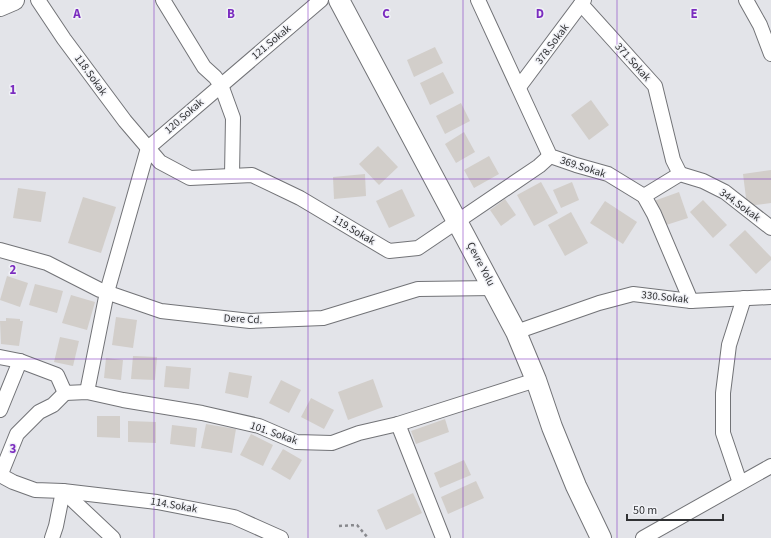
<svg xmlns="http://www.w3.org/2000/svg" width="771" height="538" font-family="'Source Sans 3',sans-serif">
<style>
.building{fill:#d2ceca}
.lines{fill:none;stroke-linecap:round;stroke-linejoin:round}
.street-casing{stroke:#727377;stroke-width:16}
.secondary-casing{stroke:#727377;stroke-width:22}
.path{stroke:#88898d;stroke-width:2.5;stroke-dasharray:3 3;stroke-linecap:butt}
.street{stroke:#fff;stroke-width:14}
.secondary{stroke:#fff;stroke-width:20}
.grid{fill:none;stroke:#7b2cbf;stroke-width:1;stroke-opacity:0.55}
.labels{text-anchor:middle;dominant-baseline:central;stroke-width:3;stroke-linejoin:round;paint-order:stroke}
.street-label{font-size:11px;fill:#303133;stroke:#f0f1f6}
.grid-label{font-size:13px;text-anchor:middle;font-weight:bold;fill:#7b2cbf;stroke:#f0f1f6;stroke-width:3;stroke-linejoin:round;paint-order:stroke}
</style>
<rect width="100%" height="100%" fill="#e3e4e9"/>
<g class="building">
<polygon points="435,47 443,63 414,77 407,60"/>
<polygon points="443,72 454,93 430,105 420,83"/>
<polygon points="591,100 609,125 589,140 571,115"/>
<polygon points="461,103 470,121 445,134 436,116"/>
<polygon points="464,132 475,152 456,163 445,144"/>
<polygon points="378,146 398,167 379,185 359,164"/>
<polygon points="489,156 499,174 474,188 464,170"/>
<polygon points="771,170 771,203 747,206 743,174"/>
<polygon points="365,174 366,196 334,199 333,177"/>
<polygon points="541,182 558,213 534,226 517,195"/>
<polygon points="572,182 579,200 561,208 553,190"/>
<polygon points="18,188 46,192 41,222 13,218"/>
<polygon points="402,189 415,216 389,228 376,201"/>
<polygon points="679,192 688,218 663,226 654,201"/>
<polygon points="83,197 116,207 101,253 68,243"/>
<polygon points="505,199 516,215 501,226 490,210"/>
<polygon points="703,200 727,225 713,238 690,212"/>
<polygon points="605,201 637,222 623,244 590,223"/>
<polygon points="571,212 588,243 565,256 548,225"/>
<polygon points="745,230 771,257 771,260 756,274 729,245"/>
<polygon points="7,276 28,283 20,307 0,300"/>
<polygon points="35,284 63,291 57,313 29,305"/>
<polygon points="71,295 95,302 87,330 62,323"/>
<polygon points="116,317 137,320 133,348 112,345"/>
<polygon points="6,318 20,319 20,321 23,321 19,346 1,344 0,321 6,321"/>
<polygon points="60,337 79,341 73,366 54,362"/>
<polygon points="133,356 157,357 155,380 131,379"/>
<polygon points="106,358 123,360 121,380 104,378"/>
<polygon points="166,366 191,368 189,389 164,387"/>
<polygon points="229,372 252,376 248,398 225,393"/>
<polygon points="373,379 383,407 348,420 338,392"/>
<polygon points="281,380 301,390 289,413 269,403"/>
<polygon points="311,398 334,410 324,429 301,417"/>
<polygon points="97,416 120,416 120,438 97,437"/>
<polygon points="445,419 449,432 416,444 411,431"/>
<polygon points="128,421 156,422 156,443 128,442"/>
<polygon points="206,424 236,429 232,453 201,448"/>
<polygon points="172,425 197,428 195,447 170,444"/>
<polygon points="251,434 273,445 263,466 240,455"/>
<polygon points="283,449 302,460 290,480 271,469"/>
<polygon points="464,460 471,475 440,488 434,473"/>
<polygon points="476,481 484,498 448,514 441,497"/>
<polygon points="413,493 422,513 386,530 377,510"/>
</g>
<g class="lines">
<g class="street-casing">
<g id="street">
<polyline points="38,0 64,39 125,121 160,162 190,178 252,175 300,198 389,251 418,248 539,166 550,156"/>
<polyline points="163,0 204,67 215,77 221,85 233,118 232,175"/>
<polyline points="478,0 550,156 576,165 608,174 644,196 654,214 691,301"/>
<polyline points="746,0 760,25 771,54"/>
<polyline points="581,4 655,86 673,160 680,174"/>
<polyline points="519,87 584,0"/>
<polyline points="148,148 321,0"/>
<polyline points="644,196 680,174 703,181 725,192 771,228"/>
<polyline points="0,250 47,263 100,290 161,311 250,321 323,318 418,289 494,288"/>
<polyline points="516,332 599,303 633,294 691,301 771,297"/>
<polyline points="0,357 20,361 57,375 65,393 87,392 123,400 202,413 259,426 296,442 332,443 359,433 398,424 536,380"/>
<polyline points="87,392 107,292 148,148"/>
<polyline points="0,410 20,361"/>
<polyline points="398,424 443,538"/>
<polyline points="0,475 13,482 35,490 63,491 113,538"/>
<polyline points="0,476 17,434 39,412 53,405 65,393"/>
<polyline points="740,483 723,433 723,393 729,345 744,298"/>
<polyline points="52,538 56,526 63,491 157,502 234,517 281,538"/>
<polyline points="643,538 771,466"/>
</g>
</g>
<g class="secondary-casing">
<g id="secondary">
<polyline points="339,0 516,332 536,380 552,427 576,486 601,538"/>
<polyline points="0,6 14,0"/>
</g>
</g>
<polyline class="path" points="339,526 357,525 368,538"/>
<use href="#street" class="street"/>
<use href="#secondary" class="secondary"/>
</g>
<path class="grid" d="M154,0V538M308,0V538M463,0V538M617,0V538M0,179H771M0,359H771"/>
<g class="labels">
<g class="street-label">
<text transform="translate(271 42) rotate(-40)">121.Sokak</text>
<text transform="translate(552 44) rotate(-53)">378.Sokak</text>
<text transform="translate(633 62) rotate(48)">371.Sokak</text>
<text transform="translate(91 75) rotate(54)">118.Sokak</text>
<text transform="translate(184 116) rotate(-41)">120.Sokak</text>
<text transform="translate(583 167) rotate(18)">369.Sokak</text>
<text transform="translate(740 205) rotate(36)">344.Sokak</text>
<text transform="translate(354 230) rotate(31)">119.Sokak</text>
<text transform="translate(481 264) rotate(62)">Çevre Yolu</text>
<text transform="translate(665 297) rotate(6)">330.Sokak</text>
<text transform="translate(243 319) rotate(3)">Dere Cd.</text>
<text transform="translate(274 433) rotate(19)">101. Sokak</text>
<text transform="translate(174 505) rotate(10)">114.Sokak</text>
</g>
</g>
<g class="grid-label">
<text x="77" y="18">A</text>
<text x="231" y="18">B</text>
<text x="386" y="18">C</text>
<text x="540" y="18">D</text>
<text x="694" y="18">E</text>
<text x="13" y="94">1</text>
<text x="13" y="274">2</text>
<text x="13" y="453">3</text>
</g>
<path d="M627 514v6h96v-6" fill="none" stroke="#303133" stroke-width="2"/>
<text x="633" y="514" font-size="12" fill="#303133" stroke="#f0f1f6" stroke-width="3" paint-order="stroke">50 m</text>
</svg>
